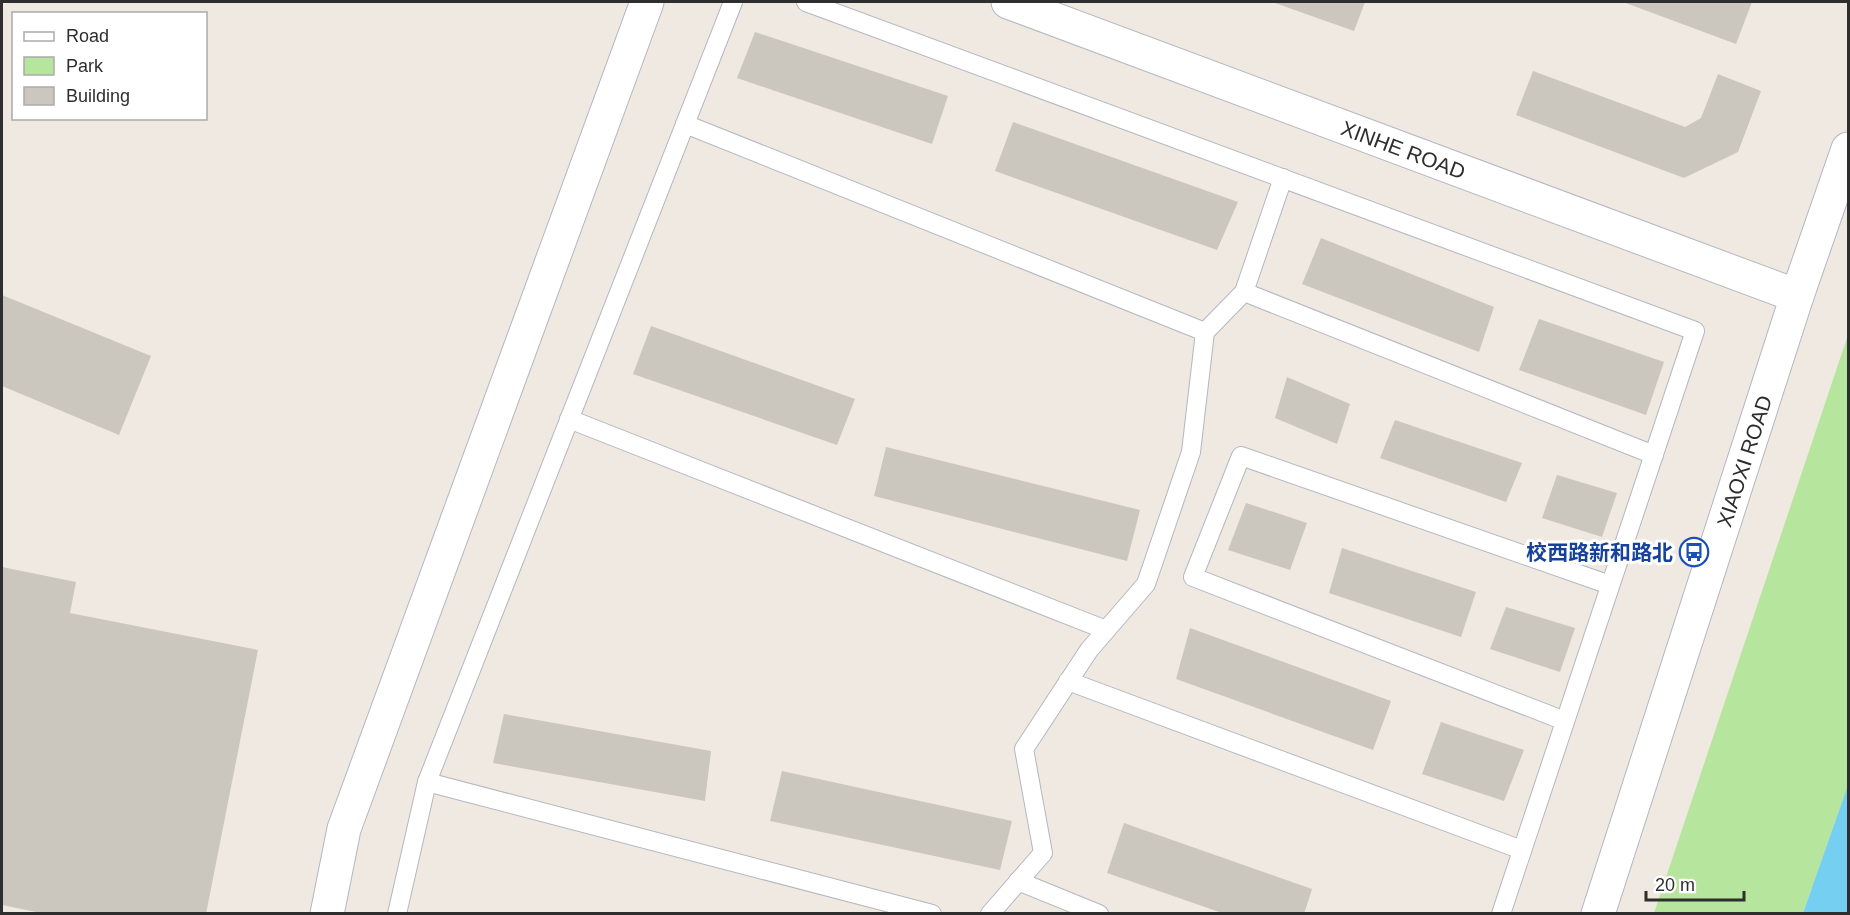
<svg xmlns="http://www.w3.org/2000/svg" width="1850" height="915" font-family="Arial,'Noto Sans SC',sans-serif">
<style>
.green{fill:#b6e59e}
.water{fill:#75cff0}
.building{fill:#cbc7bf}
.lines{fill:none;stroke-linecap:round;stroke-linejoin:round}
.service-casing{stroke:#b4b7c1;stroke-width:20}
.tertiary-casing{stroke:#b4b7c1;stroke-width:35}
.service{stroke:#fff;stroke-width:18}
.tertiary{stroke:#fff;stroke-width:33}
.labels{text-anchor:middle;dominant-baseline:central;stroke-width:6;stroke-linejoin:round;paint-order:stroke}
.street-label{font-size:21px;fill:#2e2e2e;stroke:#fff}
.transit-label{font-size:21px;font-weight:bold;fill:#164399;stroke:#fff;text-anchor:end}
</style>
<rect width="100%" height="100%" fill="#efe9e1"/>
<polygon class="green" points="1848,335 1848,785 1803,913 1654,913"/>
<polygon class="water" points="1848,785 1848,913 1803,913"/>
<g class="building">
<polygon points="1272,2 1365,2 1354,31"/>
<polygon points="1623,2 1752,2 1736,44"/>
<polygon points="755,32 948,96 932,144 737,78"/>
<polygon points="1533,71 1685,127 1701,118 1718,74 1761,91 1738,152 1684,178 1516,115"/>
<polygon points="1013,122 1238,202 1217,250 995,171"/>
<polygon points="1321,238 1494,307 1479,352 1302,284"/>
<polygon points="2,295 151,356 119,435 2,386"/>
<polygon points="1539,319 1664,362 1646,415 1519,370"/>
<polygon points="651,326 855,399 837,445 633,374"/>
<polygon points="1287,377 1350,404 1337,444 1275,418"/>
<polygon points="1395,420 1522,463 1506,502 1380,458"/>
<polygon points="886,447 1140,510 1127,561 874,496"/>
<polygon points="1557,475 1617,493 1602,537 1542,518"/>
<polygon points="1246,503 1307,523 1290,570 1228,550"/>
<polygon points="1342,548 1476,592 1461,637 1329,593"/>
<polygon points="2,567 76,582 70,613 258,650 206,914 46,914 2,905"/>
<polygon points="1506,607 1575,628 1560,672 1490,649"/>
<polygon points="1190,628 1391,701 1373,750 1176,679"/>
<polygon points="504,714 711,751 705,801 493,763"/>
<polygon points="1441,722 1524,750 1504,801 1422,774"/>
<polygon points="782,771 1012,821 1000,870 770,821"/>
<polygon points="1124,823 1312,889 1304,914 1225,914 1107,873"/>
</g>
<g class="lines">
<g class="service-casing">
<g id="service">
<polyline points="806,2 1695,331 1501,914"/>
<polyline points="685,124 1205,332"/>
<polyline points="1244,292 1654,455"/>
<polyline points="569,419 1106,630"/>
<polyline points="1068,681 1522,850"/>
<polyline points="1565,721 1193,577 1241,456 1610,585"/>
<polyline points="427,782 932,914"/>
<polyline points="1018,881 1099,914"/>
<polyline points="397,914 427,782 733,2"/>
<polyline points="990,914 1043,853 1024,749 1089,650 1146,584 1191,452 1205,332 1244,292 1283,178"/>
</g>
</g>
<g class="tertiary-casing">
<g id="tertiary">
<path id="s1" d="M1008,2L1797,296"/>
<polyline points="327,914 344,829 647,2"/>
<path id="s2" d="M1598,914L1797,296L1848,149"/>
</g>
</g>
<use href="#service" class="service"/>
<use href="#tertiary" class="tertiary"/>
</g>
<defs>
<g id="bus-ring" transform="scale(1.5)"><circle r="9.5" fill="#fff" stroke="#1a4fb4" stroke-width="1.5"/><path d="M-5-6H5V4H4V6H2V4H-2V6H-4V4H-5ZM-3.5-4V0h7V-4ZM-3.5 1.2v1.5H-2V1.2ZM2 1.2v1.5H3.5V1.2Z" fill="#1a4fb4"/></g>
</defs>
<g fill-rule="evenodd">
<use href="#bus-ring" x="1694" y="552"/>
</g>
<g class="labels">
<g class="street-label">
<text stroke="none"><textPath href="#s1" startOffset="422">XINHE ROAD</textPath></text>
<text stroke="none"><textPath href="#s2" startOffset="476">XIAOXI ROAD</textPath></text>
</g>
<g class="transit-label">
<text x="1673" y="552">校西路新和路北</text>
</g>
</g>
<rect width="1850" height="915" fill="none" stroke="#2e2e2e" stroke-width="6"/>
<rect x="12" y="12" width="195" height="108" fill="#ffffff" stroke="#ababab" stroke-width="1.5"/>
<rect x="24" y="32" width="30" height="9" fill="#ffffff" stroke="#ababab" stroke-width="1.5"/>
<text x="66" y="42" font-size="18" fill="#2e2e2e">Road</text>
<rect x="24" y="57" width="30" height="18" fill="#b6e59e" stroke="#ababab" stroke-width="1.5"/>
<text x="66" y="72" font-size="18" fill="#2e2e2e">Park</text>
<rect x="24" y="87" width="30" height="18" fill="#cbc7bf" stroke="#ababab" stroke-width="1.5"/>
<text x="66" y="102" font-size="18" fill="#2e2e2e">Building</text>
<path d="M1646 891v9h98v-9" fill="none" stroke="#2e2e2e" stroke-width="3"/>
<text x="1655" y="891" font-size="18" fill="#2e2e2e" stroke="#ffffff" stroke-width="4.5" paint-order="stroke">20 m</text>
</svg>
